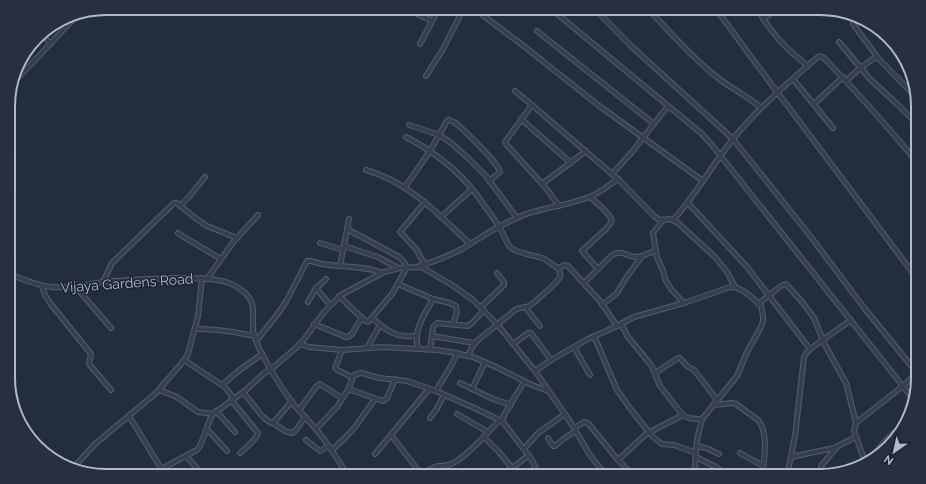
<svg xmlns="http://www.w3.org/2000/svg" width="926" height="484" font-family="Raleway,sans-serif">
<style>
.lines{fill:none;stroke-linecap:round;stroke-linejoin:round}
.minor-casing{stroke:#545d6c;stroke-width:6}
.minor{stroke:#363f4e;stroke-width:4}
.labels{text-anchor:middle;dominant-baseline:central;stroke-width:3;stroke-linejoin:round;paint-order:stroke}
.street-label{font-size:14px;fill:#b2bac9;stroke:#1c2433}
.rim{fill:none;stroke:#b2bac9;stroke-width:2}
</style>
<rect width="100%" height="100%" fill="#222d3e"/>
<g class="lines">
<g class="minor-casing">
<g id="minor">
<path d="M238,8C246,13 249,17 255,8"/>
<polyline points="405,8 432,21"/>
<polyline points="473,8 525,47 598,105 703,181"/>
<polyline points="550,8 690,124 702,134 712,145 913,399"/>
<polyline points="594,8 630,45 733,139 811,237 865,309 917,373"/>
<path d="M647,8C669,31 693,59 718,78C732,89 748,96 761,108"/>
<polyline points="714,8 722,17 754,61 793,113 918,280"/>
<path d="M757,8C771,33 785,48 808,66"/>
<polyline points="858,17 853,22 853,24 878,58 917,98"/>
<polyline points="763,19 778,8"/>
<polyline points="537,31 654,124"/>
<polyline points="40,33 51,44"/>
<polyline points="839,42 870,79 897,104 917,124"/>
<polyline points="420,44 439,8"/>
<polyline points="426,76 443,49 464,8"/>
<polyline points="793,79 833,128"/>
<polyline points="846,81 860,68 876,57"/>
<polyline points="13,83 38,57 79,13"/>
<polyline points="515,91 532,105 620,181 654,216 658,219 663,220 670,219 678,223 715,257 727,272 735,287"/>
<polyline points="814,104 843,77"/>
<polyline points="532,105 505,142 506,144 545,187 559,206"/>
<polyline points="521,119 571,163"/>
<polyline points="409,125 439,135 450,142 469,159 486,176 517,218"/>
<path d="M406,137C437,153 465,176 484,205C489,212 495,220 500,228C503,234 506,241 510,247C516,253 533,255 542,258C548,260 552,265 558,268L565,265L568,266L588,288L600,301L617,326"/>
<path d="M366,170C409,182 438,214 470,244"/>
<polyline points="612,174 632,152 668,106"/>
<polyline points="542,184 586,151"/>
<path d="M405,187L430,151L447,121L449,120L454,122L459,126C468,134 498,163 500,172L489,181"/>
<path d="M590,197C597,203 609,212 612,221L607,228L582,251L598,269"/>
<polyline points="688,203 747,267 810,349"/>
<polyline points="180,206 189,197 205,177"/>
<polyline points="441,217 472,189"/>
<polyline points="663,220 653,233 657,257 663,271 666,281 671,289 684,303"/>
<path d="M673,220C696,195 712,165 733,139C758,108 789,82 819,56L822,57L824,58C857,92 887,126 917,162"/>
<polyline points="178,233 184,237 221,259"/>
<polyline points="320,243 343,250"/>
<polyline points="344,246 378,257 398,268"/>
<polyline points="425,265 416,249 400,232 425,202"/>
<polyline points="340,266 349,219"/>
<path d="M419,266C434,262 448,256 462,249C469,245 476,240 483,236C495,228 508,222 521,216C543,207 567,206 589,197C600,193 609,185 618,179"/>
<path d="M9,274C23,279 37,286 52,287C69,289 86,284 103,282C125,280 147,279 169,278C190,278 210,277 229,283C235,285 240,289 245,293C257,304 252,315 253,330C254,337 257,343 260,350C269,368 281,387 293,404C303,415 314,426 323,438C332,450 340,463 348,476"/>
<polyline points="207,279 234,241 249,225 258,215"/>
<polyline points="103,282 112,263 174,203 177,203 194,217 207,226 237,238"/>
<path d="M584,283L612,255C621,249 628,257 637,257C642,257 650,252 656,251"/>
<polyline points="398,284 433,299 450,303 456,306 457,312 453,324"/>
<polyline points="42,286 45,295 50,303 91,354 89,364 111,390"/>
<polyline points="75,286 111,328"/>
<polyline points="316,288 330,305"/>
<polyline points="339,296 364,320 368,322 392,294 407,267 403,261 399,257 347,229"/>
<polyline points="308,302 316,288 326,279"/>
<polyline points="758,304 781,286 786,284 788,286 803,303 814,318 825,345 846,383 856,423"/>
<polyline points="602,305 617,293 626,278 642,256"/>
<polyline points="481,307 504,285 504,282 497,273"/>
<polyline points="525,307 540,326"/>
<path d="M372,318C387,331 395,338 417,336"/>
<polyline points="314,324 346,337 348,337 352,334 362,317"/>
<path d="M621,324L628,337L651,365L653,369L660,386L681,413C687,419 693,419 702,419"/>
<path d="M195,328C202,330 209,329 217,330C229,331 242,333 255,336"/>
<polyline points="432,336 474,343"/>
<polyline points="594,336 617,390 632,411 653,437 662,444 674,445 696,453"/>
<path d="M256,341L277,315L287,300L307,261C312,260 317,263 322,264C337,267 369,266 381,273"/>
<polyline points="299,344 309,347 342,350 382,347 437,350 450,352 473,357 496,367 532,385 548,391"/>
<polyline points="513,344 528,333 531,333 551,360"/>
<polyline points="574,347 590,375"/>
<polyline points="367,348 380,325"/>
<path d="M418,348C417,344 416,340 417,335C418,323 427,310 433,299"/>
<polyline points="430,349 433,327 437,323 468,326 472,323 484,310"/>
<path d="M468,356L472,347L478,340L515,310C519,307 523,308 527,307C533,304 557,283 560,277C561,273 559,271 558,268"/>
<polyline points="184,360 225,387 234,399"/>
<path d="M535,371L551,360L588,339L617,326L634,317L687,302L730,287C742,287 753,298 761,306L763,316V321L761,327L747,352L737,376L702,419L697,440L694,476"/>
<polyline points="655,373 678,358 680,358 687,366 694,370 698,375 717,400"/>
<polyline points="352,377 356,374 362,373 379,378 407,381 436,391 481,411 503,422"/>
<polyline points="524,382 504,415 503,419 503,422 532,460 539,476"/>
<polyline points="460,383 493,399 511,405"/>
<polyline points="222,385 237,372 262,354"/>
<polyline points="348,389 383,401 387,398 395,379"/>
<polyline points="472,389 485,362"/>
<polyline points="159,390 177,397 198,412 213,414"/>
<path d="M436,391C443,378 452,367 457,353"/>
<polyline points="243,392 263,417 271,423 274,422 292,401"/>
<path d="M231,400L258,433C256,441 245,448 240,453"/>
<path d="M713,405L732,403L736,404L758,420C769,432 764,461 762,476"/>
<polyline points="299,410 316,387 320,384 342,398"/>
<polyline points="216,411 235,432"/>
<polyline points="457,414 488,432"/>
<polyline points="129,416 162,470"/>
<polyline points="430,418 436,410 444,395"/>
<polyline points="273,423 285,431 292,433 296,430 305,417"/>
<polyline points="574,428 584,422 588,423 618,460 634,476"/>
<polyline points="207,429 227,451"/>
<polyline points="316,429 337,407 349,388 352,379 352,377 337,370 335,368 342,350"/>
<polyline points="391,435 422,475"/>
<polyline points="484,437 499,452 512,468"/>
<polyline points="548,438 553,446 555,446 566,437 576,431"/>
<polyline points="306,440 320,451 323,450 328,445"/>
<polyline points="697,446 706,448 719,454"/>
<polyline points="524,449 538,433 565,414"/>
<polyline points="332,450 345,438 355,427 375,399"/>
<polyline points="740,453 763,466"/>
<polyline points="375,454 429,389"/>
<polyline points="186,456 204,476"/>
<polyline points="696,457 718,468 726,476"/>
<polyline points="791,457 834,448 856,437"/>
<polyline points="618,460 646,434 683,415"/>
<polyline points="869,460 888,438 908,421"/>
<polyline points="864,463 864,459 854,431 856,423 903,386 918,372"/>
<polyline points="73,468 95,444 156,393 181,364 187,356 189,350 198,316 202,278"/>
<polyline points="474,474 475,476"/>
<polyline points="828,475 821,470 821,466 836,448"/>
<polyline points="162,476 162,470 165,467 197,450 200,446 211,417 213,414 246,390 262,375 276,365 297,347 302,342 324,312 341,295 384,272 400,268 419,267 423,268 452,285 473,300 497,324 535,371 569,420 590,455 606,476"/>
<path d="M420,476C426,472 432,467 439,466C443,466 447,466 451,464C466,458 488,432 500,420"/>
<polyline points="499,476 512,468 529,455"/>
<polyline points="595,476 602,470"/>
<polyline points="789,476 788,471 795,436 804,357 805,355 810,349 851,320"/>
</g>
</g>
<use href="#minor" class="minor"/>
</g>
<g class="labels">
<g class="street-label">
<text transform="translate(127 283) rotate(-4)">Vijaya Gardens Road</text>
</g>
</g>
<path d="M0 0H926V484H0ZM106 15H820A91 91 0 0 1 911 106V378A91 91 0 0 1 820 469H106A91 91 0 0 1 15 378V106A91 91 0 0 1 106 15Z" fill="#28303f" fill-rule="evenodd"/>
<path class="rim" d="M106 15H820A91 91 0 0 1 911 106V378A91 91 0 0 1 820 469H106A91 91 0 0 1 15 378V106A91 91 0 0 1 106 15Z"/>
<g transform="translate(894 452) rotate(214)" stroke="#1c2433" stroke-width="3" paint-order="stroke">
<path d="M0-3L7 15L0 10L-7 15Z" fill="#b2bac9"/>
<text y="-6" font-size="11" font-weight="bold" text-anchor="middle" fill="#b2bac9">N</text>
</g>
</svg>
